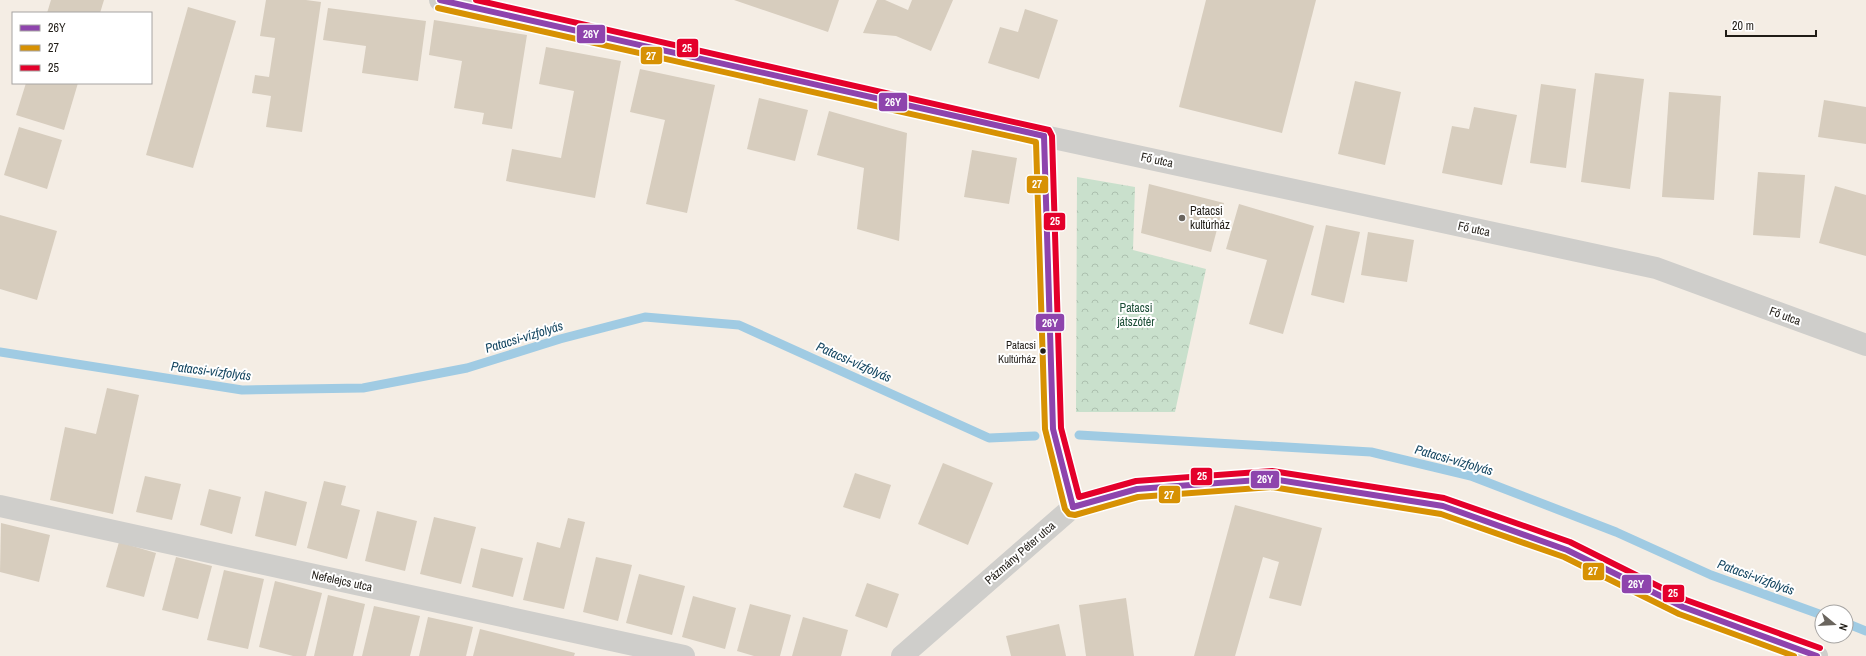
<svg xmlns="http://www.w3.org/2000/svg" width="1866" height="656" font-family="'Archivo Narrow',sans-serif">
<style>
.park{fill:url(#park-crowns)}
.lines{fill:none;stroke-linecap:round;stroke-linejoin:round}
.stream{stroke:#a0cbe3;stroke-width:9}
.building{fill:#d7cdbe}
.minor{stroke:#cfcecb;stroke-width:22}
.bus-1-casing{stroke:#fff;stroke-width:9}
.bus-2-casing{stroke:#fff;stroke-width:9}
.bus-3-casing{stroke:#fff;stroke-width:9}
.bus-1{stroke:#8e44ad;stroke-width:6}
.bus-2{stroke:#d79103;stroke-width:6}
.bus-3{stroke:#e4002b;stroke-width:6}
.poi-dot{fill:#6a655e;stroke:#fff;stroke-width:1.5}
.bus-dot{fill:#201c16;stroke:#fff;stroke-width:1.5}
.labels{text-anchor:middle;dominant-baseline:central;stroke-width:4;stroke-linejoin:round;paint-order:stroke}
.bus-label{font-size:11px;fill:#201c16;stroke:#fff;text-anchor:end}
.street-label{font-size:12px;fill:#201c16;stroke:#fff}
.poi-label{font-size:12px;fill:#201c16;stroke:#fff;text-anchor:start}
.park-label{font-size:12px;fill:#1b4d35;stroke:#fff}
.water-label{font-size:13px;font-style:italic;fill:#144661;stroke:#fff}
.line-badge{stroke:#fff;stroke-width:1.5}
.badge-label{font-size:11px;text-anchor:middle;font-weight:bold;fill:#fff}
</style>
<defs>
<pattern id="park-crowns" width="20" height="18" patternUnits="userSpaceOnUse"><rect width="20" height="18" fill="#c9e0cc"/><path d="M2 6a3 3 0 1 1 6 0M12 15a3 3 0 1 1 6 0" fill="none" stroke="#acc0ae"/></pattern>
</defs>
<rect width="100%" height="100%" fill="#f4ede4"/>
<polygon class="park" points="1077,177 1135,187 1133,250 1206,269 1175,412 1076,412"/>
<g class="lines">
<g class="stream">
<polyline points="0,352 242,390 363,388 467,368 560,339 645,317 739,325 989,438 1035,436"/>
<polyline points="1079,435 1371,452 1471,476 1616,532 1711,575 1822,615"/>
<polyline points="1846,623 1866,631"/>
</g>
</g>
<g class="building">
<polygon points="51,0 104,0 100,13 47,13"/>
<polygon points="266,0 306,0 321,2 302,132 266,127 271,96 252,93 255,75 269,77 275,38 260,36"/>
<polygon points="734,0 839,0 828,32"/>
<polygon points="877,0 885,0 908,10 912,0 953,0 931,51 896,36 863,33"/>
<polygon points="1206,0 1316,0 1282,133 1179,107"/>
<polygon points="188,7 236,21 193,168 146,155"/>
<polygon points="328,8 426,21 418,81 362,73 366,46 323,40"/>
<polygon points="1025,9 1058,20 1039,79 988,63 1000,27 1018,32"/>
<polygon points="434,20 527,35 512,129 482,124 484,113 454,108 462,61 429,55"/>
<polygon points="546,47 621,61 595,198 506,181 512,149 561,158 574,91 539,84"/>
<polygon points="640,69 715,85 687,213 646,204 665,120 630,112"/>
<polygon points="1595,73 1644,79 1630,189 1581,182"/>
<polygon points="1355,81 1401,92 1385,165 1338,154"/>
<polygon points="26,83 78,83 64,130 16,115"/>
<polygon points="1541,84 1576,89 1566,168 1530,163"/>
<polygon points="1669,92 1721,96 1714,200 1662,197"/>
<polygon points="759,98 808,110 795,161 747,149"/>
<polygon points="1824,100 1866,107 1866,144 1818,137"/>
<polygon points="1474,107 1517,115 1502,185 1442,173 1452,126 1469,129"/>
<polygon points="829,111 907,133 899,241 857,229 864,168 817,155"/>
<polygon points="19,127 62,140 47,189 4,175"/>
<polygon points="972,150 1017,158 1009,204 964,197"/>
<polygon points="1758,172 1805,175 1800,238 1753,235"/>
<polygon points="1149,184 1224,203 1211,252 1141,233"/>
<polygon points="1835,186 1866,195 1866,256 1819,243"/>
<polygon points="1239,204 1314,226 1283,334 1249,324 1267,260 1226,249"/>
<polygon points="0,215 57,231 37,300 0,289"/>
<polygon points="1326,225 1360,232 1344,303 1311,295"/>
<polygon points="1368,232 1414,240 1407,282 1361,275"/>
<polygon points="107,388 139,395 113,514 50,500 65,427 96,434"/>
<polygon points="943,463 993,483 968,545 918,524"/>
<polygon points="855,473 891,485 880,519 843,507"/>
<polygon points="145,476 181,484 172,520 136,512"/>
<polygon points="324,481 346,486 341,505 360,510 347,559 307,548"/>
<polygon points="209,489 241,497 232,534 200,525"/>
<polygon points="265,491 307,502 296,546 255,536"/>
<polygon points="1235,505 1322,528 1301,606 1269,598 1279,562 1263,557 1235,656 1194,656"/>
<polygon points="377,511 417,521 405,571 365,561"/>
<polygon points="434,517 476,527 461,584 420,574"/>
<polygon points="568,518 585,522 564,609 523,600 537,542 560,548"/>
<polygon points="1,523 50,535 39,582 0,572"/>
<polygon points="119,542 156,553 144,597 106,587"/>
<polygon points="481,548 523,558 513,597 472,587"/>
<polygon points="176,557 212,566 198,619 162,610"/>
<polygon points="596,557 632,565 618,621 583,612"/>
<polygon points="224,570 264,579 248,649 207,640"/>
<polygon points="639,574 685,586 672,635 626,623"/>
<polygon points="275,581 322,593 306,656 293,656 259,647"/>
<polygon points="867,583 899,594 887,628 855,616"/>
<polygon points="328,595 365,604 353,656 314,656"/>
<polygon points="693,596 736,608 725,649 682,637"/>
<polygon points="1126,598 1134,656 1086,656 1079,605"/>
<polygon points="750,604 791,615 780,656 754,656 737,651"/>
<polygon points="374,606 420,616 410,656 362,656"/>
<polygon points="428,617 473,627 466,656 419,656"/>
<polygon points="803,617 848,630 841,656 792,656"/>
<polygon points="1059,624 1066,656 1011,656 1006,636"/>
<polygon points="480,629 575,653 574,656 473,656"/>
</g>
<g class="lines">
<g class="minor">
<polyline points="440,0 1044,136 1656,268 1866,345"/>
<polyline points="1044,136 1053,429 1073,507"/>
<polyline points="0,506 684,656"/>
<polyline points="902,656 1073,507 1095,500 1137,489 1272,479 1443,506 1567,550 1683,607 1817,656"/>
</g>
<g class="bus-1-casing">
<g id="bus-1">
<polyline points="440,0 1044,136"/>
<polyline points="1044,136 1053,429 1073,507"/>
<polyline points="1073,507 1137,489 1272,479 1443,506 1567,550 1683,607 1817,656"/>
</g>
</g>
<g class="bus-2-casing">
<polyline id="bus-2" points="438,8 1036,142 1045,429 1065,509 1069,514 1075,515 1138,497 1272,487 1441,514 1564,557 1679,614 1794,656"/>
</g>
<g class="bus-3-casing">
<polyline id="bus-3" points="476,0 1049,130 1052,136 1061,428 1079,497 1136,481 1272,471 1444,498 1570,542 1686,600 1820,648"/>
</g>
<use href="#bus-1" class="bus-1"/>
<use href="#bus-2" class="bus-2"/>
<use href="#bus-3" class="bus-3"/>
</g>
<circle class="poi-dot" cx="1182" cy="218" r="4"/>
<circle class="bus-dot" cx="1043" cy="351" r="3.5"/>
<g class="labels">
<g class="bus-label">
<text x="1036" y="345">Patacsi<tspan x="1036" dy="14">Kultúrház</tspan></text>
</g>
<g class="street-label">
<text transform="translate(1157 160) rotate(12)">Fő utca</text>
<text transform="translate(1474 229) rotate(12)">Fő utca</text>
<text transform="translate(1785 316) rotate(20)">Fő utca</text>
<text transform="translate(1020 553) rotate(-41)">Pázmány Péter utca</text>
<text transform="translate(342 581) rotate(12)">Nefelejcs utca</text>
</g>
<g class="poi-label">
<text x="1190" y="211">Patacsi<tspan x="1190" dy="14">kultúrház</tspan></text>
</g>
<g class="park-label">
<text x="1136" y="308">Patacsi<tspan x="1136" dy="14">játszótér</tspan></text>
</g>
<g class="water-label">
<text transform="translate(524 337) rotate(-17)">Patacsi-vízfolyás</text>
<text transform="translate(854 362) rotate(24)">Patacsi-vízfolyás</text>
<text transform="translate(211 371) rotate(7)">Patacsi-vízfolyás</text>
<text transform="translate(1454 460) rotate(16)">Patacsi-vízfolyás</text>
<text transform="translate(1756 577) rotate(20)">Patacsi-vízfolyás</text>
</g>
</g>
<g class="line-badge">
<rect x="576" y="24" width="30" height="20" rx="4" fill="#8e44ad"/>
<rect x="676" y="38" width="23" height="20" rx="4" fill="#e4002b"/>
<rect x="640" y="46" width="23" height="19" rx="4" fill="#d79103"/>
<rect x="878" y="92" width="30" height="20" rx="4" fill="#8e44ad"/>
<rect x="1026" y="175" width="23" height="19" rx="4" fill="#d79103"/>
<rect x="1043" y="212" width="23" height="19" rx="4" fill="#e4002b"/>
<rect x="1035" y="313" width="30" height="19" rx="4" fill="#8e44ad"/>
<rect x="1190" y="467" width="23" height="19" rx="4" fill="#e4002b"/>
<rect x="1250" y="470" width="30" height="19" rx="4" fill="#8e44ad"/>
<rect x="1158" y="485" width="23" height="19" rx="4" fill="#d79103"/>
<rect x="1582" y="562" width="23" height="19" rx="4" fill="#d79103"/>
<rect x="1621" y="574" width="31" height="20" rx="4" fill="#8e44ad"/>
<rect x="1662" y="584" width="23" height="19" rx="4" fill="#e4002b"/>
</g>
<g class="badge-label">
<text x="591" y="38">26Y</text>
<text x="687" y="52">25</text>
<text x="651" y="60">27</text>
<text x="893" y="106">26Y</text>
<text x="1037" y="188">27</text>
<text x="1055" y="225">25</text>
<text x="1050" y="327">26Y</text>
<text x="1202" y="480">25</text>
<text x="1265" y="483">26Y</text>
<text x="1169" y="499">27</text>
<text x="1593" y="575">27</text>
<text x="1636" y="588">26Y</text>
<text x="1673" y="597">25</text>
</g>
<rect x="12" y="12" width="140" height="72" fill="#ffffff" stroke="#a6a4a2"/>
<rect x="20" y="25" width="20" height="6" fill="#8e44ad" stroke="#a6a4a2"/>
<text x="48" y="32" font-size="12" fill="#201c16">26Y</text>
<rect x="20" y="45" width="20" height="6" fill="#d79103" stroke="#a6a4a2"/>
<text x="48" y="52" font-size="12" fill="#201c16">27</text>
<rect x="20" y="65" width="20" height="6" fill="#e4002b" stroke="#a6a4a2"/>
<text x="48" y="72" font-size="12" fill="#201c16">25</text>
<g transform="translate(1834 624) rotate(108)"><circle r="19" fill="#ffffff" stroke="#a6a4a2"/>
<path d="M0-3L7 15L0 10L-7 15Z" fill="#6a655e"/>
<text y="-6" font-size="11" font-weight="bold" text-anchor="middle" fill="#201c16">N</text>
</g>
<path d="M1726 30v6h90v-6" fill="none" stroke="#201c16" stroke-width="2"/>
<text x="1732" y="30" font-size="12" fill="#201c16" stroke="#ffffff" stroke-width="3" paint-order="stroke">20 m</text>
</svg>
